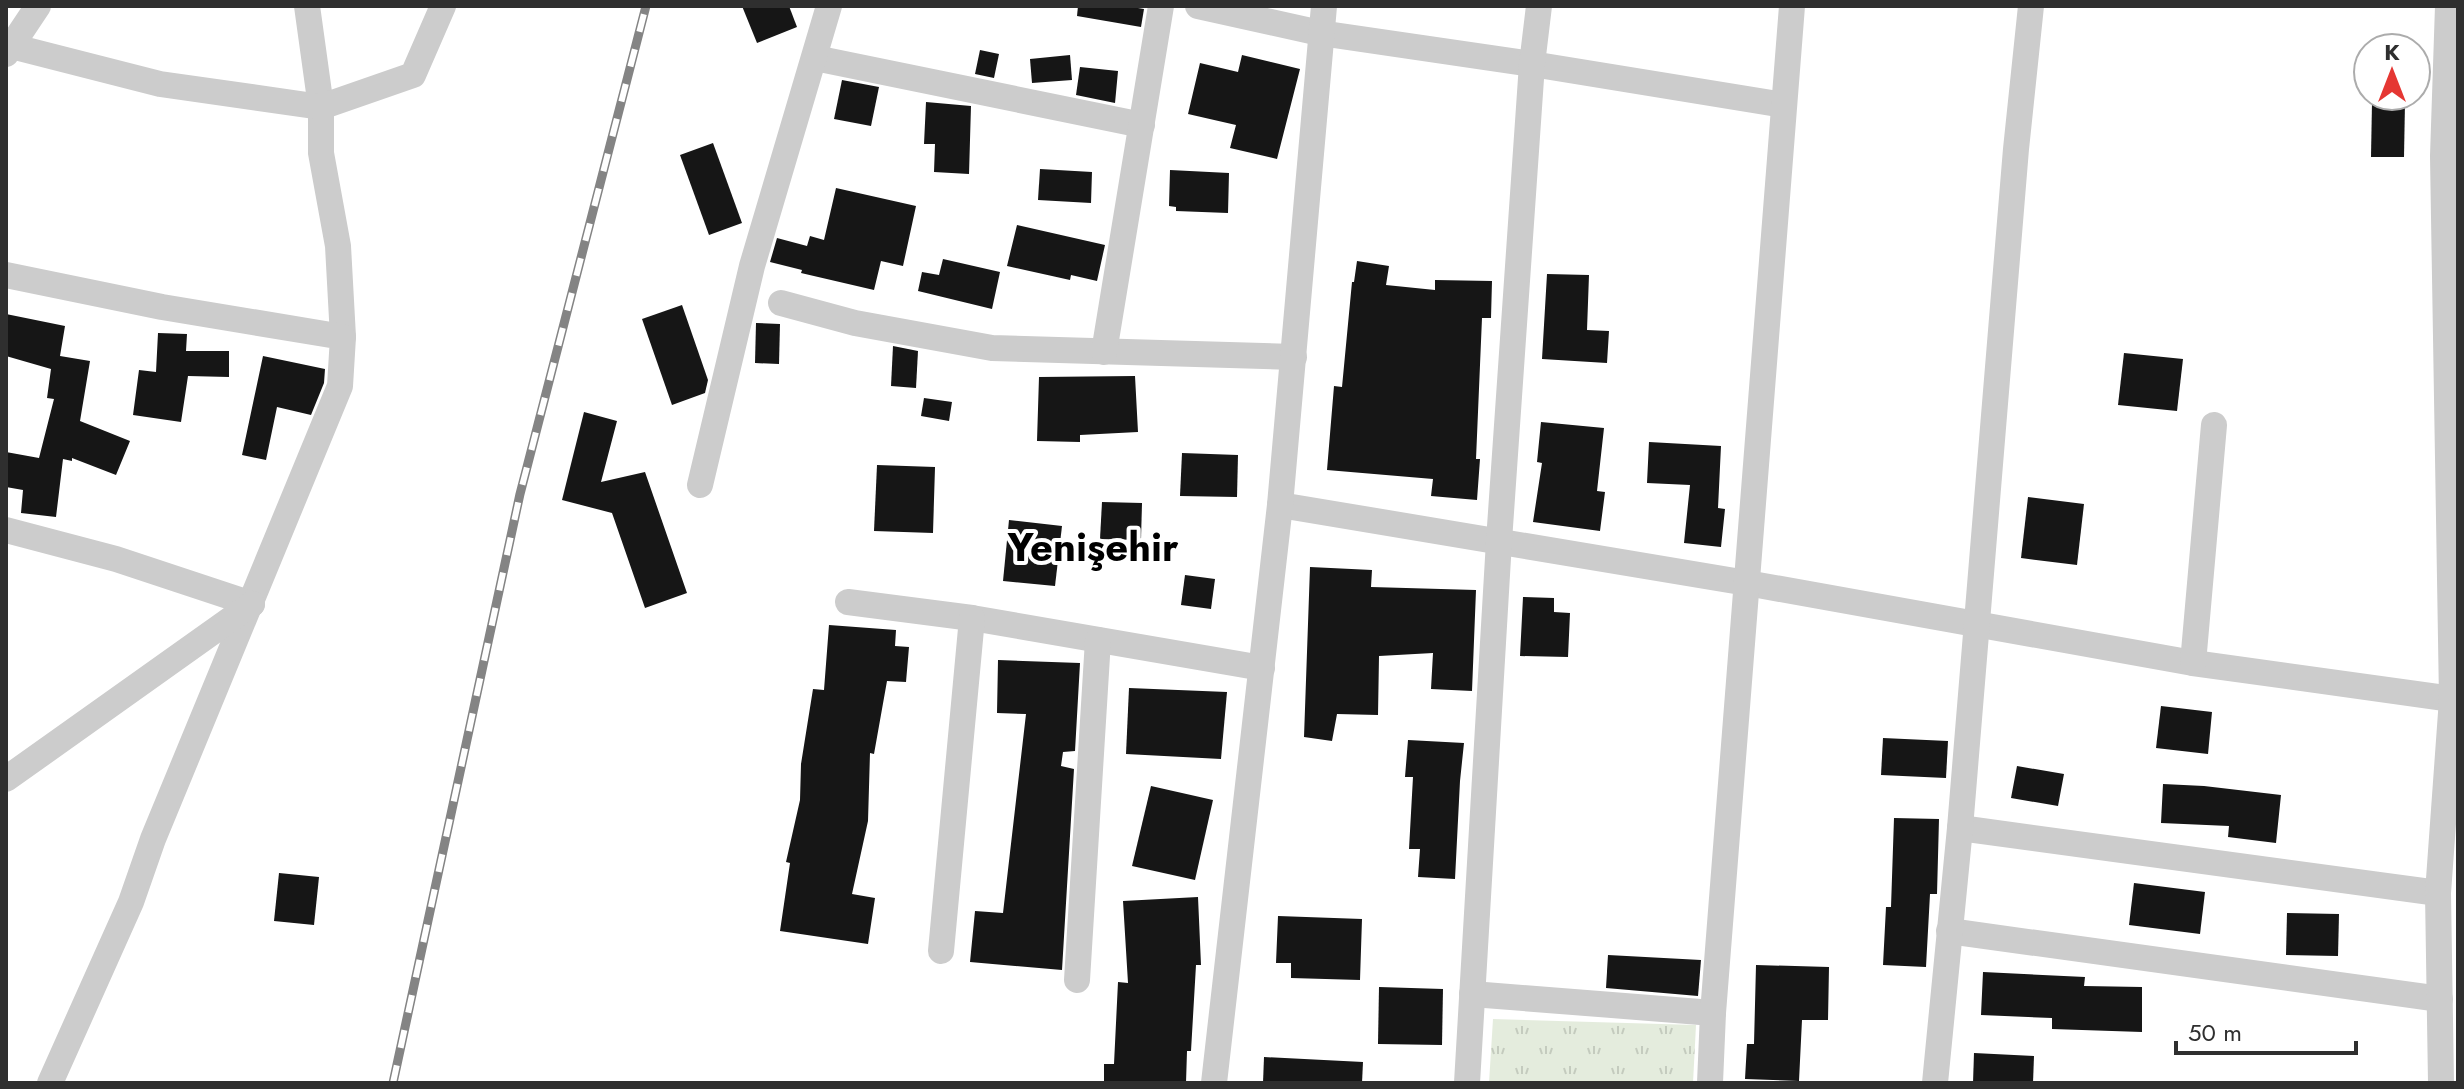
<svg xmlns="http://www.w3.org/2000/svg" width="2464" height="1089" font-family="Jost,sans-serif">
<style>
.park{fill:url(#park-tufts)}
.building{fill:#161616}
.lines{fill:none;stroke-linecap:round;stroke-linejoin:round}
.minor{stroke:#ccc;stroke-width:26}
.rail-casing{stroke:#848484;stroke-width:9}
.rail{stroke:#fff;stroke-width:6;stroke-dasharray:18;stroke-linecap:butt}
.labels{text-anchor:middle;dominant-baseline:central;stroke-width:8;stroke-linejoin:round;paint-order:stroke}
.district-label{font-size:40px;font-weight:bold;fill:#000;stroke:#fff}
</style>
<defs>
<pattern id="park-tufts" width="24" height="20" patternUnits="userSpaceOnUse" patternTransform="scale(2)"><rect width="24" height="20" fill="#e4ecdd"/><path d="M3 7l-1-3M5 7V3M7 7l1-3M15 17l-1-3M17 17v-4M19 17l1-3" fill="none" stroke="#c4cbbe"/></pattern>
</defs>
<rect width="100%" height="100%" fill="#fff"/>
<polygon class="park" points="1493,1019 1696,1025 1693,1083 1489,1083"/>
<g class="building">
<polygon points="742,6 789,6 797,27 757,43"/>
<polygon points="1078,6 1126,6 1144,9 1141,27 1077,16"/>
<polygon points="980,50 999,54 994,78 975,74"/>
<polygon points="1070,55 1072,80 1032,83 1030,59"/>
<polygon points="1242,55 1300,69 1277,159 1230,148 1236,125 1188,114 1200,63 1238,72"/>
<polygon points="1080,67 1118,71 1115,103 1076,95"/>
<polygon points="842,80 879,87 871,126 834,119"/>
<polygon points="926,102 971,106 969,174 934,172 935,144 924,144"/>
<polygon points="2372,102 2405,102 2404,157 2371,157"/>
<polygon points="713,143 742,223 709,235 680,155"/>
<polygon points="1040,169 1092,172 1091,203 1038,200"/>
<polygon points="1170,170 1229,173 1228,213 1176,211 1176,207 1169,206"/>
<polygon points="836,188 916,206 903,266 881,261 874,290 801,273 802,270 770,262 777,238 807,246 810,236 824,240"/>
<polygon points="1017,225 1105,245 1097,281 1071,275 1070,280 1007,266"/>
<polygon points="943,259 1000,272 992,309 918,291 922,272 939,275"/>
<polygon points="1357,261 1389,266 1386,285 1435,290 1435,280 1492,281 1491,318 1482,318 1476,459 1480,459 1477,500 1431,496 1433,479 1327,470 1334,386 1342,387 1352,282 1354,282"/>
<polygon points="1547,274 1589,275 1587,330 1609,331 1607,363 1542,359"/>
<polygon points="682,305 708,380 705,393 672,405 642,319"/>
<polygon points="6,314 65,326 60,356 90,361 80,421 130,441 116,475 72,458 72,461 63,459 56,517 21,513 23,490 6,487 6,452 39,458 54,399 47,398 51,369 6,356"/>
<polygon points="756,323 780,324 779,364 755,363"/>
<polygon points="158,333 187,334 186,351 229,351 229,377 188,376 181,422 133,415 139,370 156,372"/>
<polygon points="893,346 918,351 916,388 891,386"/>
<polygon points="2124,353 2183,359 2177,411 2118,405"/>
<polygon points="263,356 325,369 324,383 311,415 277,407 266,460 242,455"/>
<polygon points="1135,376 1138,432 1080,435 1080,442 1037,441 1039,377"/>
<polygon points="924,398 952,402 949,421 921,416"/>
<polygon points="584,412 617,421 601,482 645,472 687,593 645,608 612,513 562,500"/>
<polygon points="1541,422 1604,428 1597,491 1605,492 1600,531 1533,522 1542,463 1537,462"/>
<polygon points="1649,442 1721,446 1718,508 1725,509 1721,547 1684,543 1690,485 1647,483"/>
<polygon points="1182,453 1238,455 1237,497 1180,496"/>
<polygon points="877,465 935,467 933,533 874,531"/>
<polygon points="2028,497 2084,504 2077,565 2021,558"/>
<polygon points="1102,502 1142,503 1141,540 1100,539"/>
<polygon points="1009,520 1062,526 1055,586 1003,581"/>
<polygon points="1310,567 1372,570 1371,587 1476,590 1472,691 1431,689 1433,653 1379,656 1378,715 1337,714 1332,741 1304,737"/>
<polygon points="1185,575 1215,579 1211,609 1181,605"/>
<polygon points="1523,597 1554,598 1554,612 1570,613 1568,657 1520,656"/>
<polygon points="829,625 896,630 895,646 909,647 906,682 887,681 874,754 870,753 868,821 852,894 875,898 868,944 780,931 790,863 786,862 800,800 801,764 813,689 824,690"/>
<polygon points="998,660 1080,663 1075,751 1063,752 1061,766 1074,769 1062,970 970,962 975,911 1003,913 1026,714 997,713"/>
<polygon points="1129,688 1227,692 1221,759 1126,754"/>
<polygon points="2161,706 2212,712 2208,754 2156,748"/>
<polygon points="1883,738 1948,741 1946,778 1881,775"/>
<polygon points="1408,740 1464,743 1460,781 1455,879 1418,877 1420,849 1409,849 1413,777 1405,777"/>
<polygon points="2017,766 2064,774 2058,806 2011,798"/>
<polygon points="2163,784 2204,786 2281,795 2276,843 2228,837 2229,826 2161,823"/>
<polygon points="1151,786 1213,800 1195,880 1132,866"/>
<polygon points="1894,818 1939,819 1937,894 1930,894 1926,967 1883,965 1886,907 1891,907"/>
<polygon points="279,873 319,877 314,925 274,921"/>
<polygon points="2134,883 2205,892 2200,934 2129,925"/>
<polygon points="1198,897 1201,965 1196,965 1191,1051 1187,1051 1186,1083 1104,1083 1104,1064 1114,1064 1118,982 1128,983 1123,901"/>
<polygon points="2287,913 2339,914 2338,956 2286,955"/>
<polygon points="1278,916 1362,919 1360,980 1291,978 1291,963 1276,963"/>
<polygon points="1608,955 1701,960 1698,996 1606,988"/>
<polygon points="1756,965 1829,967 1828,1020 1802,1020 1799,1081 1745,1079 1747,1044 1754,1044"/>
<polygon points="1983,972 2085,977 2084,986 2142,987 2142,1032 2052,1029 2052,1018 1981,1015"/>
<polygon points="1379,987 1443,989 1442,1045 1378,1044"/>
<polygon points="1974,1053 2034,1056 2033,1083 1973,1083"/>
<polygon points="1264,1057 1363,1062 1362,1083 1263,1083"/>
</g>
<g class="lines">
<g class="minor">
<polyline points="307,6 321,107 321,153 338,246 343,337"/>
<polyline points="1198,6 1320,33 1532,64 1784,105"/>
<polyline points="11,46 160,84 321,107 413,75 443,6"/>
<polyline points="6,54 38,6"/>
<polyline points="815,58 1142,125"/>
<polyline points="6,275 162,307 343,337 340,386 153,839 131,902 50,1083"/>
<polyline points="781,303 855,323 992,348 1294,357"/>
<polyline points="1104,352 1161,6"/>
<polyline points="700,485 752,266 829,6"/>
<polyline points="1280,505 1747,583 2193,663 2452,699"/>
<polyline points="6,530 116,559 252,604"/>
<polyline points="848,602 972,618 1262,668"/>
<polyline points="2193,663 2214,425"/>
<polyline points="6,779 252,604"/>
<polyline points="1960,828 2438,893"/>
<polyline points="1949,931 2440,999"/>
<polyline points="941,951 972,618"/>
<polyline points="1077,980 1098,640"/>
<polyline points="1472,994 1713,1013"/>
<polyline points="1214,1083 1280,505 1324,6"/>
<polyline points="1467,1083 1499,541 1532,64 1539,6"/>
<polyline points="1710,1083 1713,1013 1792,6"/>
<polyline points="1935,1083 1960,828 2016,149 2031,6"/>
<polyline points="2441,1083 2438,893 2452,699 2443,156 2448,6"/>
</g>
<g class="rail-casing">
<polyline id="rail" points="393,1083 520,494 646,6"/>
</g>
<use href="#rail" class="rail"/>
</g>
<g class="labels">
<g class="district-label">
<text x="1093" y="547">Yenişehir</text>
</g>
</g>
<rect width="2464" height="1089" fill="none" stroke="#2f2f2f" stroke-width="16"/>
<g transform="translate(2392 72)"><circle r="38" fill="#ffffff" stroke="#acacac" stroke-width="2"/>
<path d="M0-6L14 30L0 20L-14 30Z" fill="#e53733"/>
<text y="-12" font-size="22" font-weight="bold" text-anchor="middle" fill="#2f2f2f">K</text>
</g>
<path d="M2176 1041v12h180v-12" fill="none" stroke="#2f2f2f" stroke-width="4"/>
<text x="2188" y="1041" font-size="24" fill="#2f2f2f" stroke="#ffffff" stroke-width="6" paint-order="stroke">50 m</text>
</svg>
